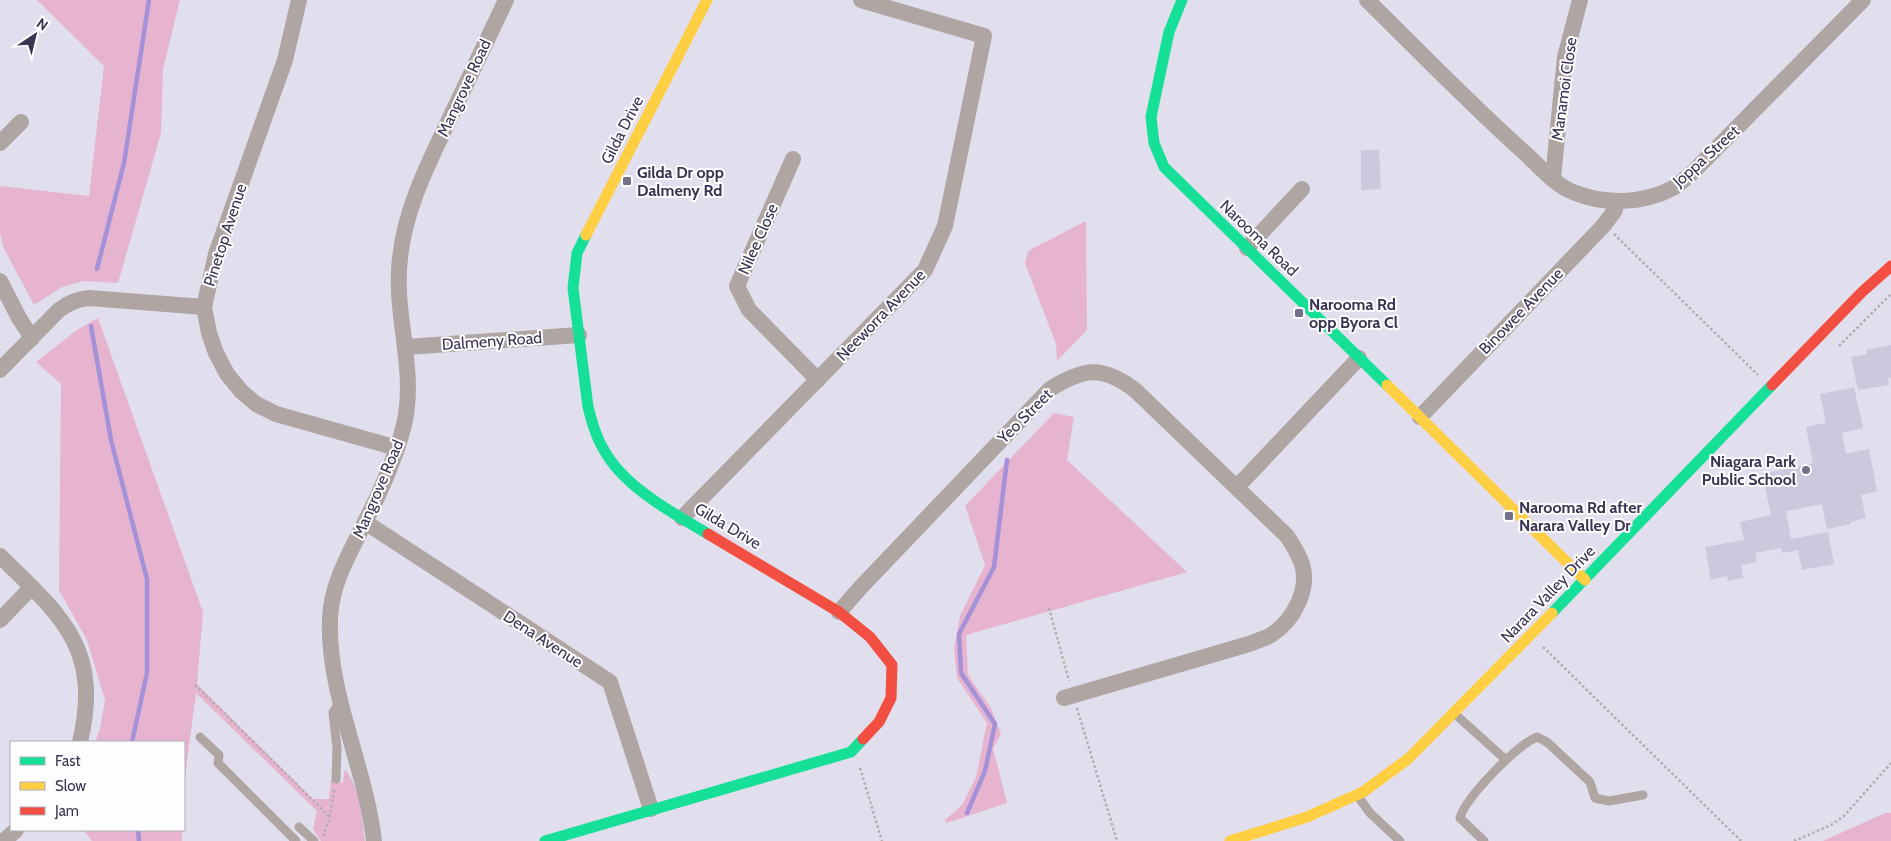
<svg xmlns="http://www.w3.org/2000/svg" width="1891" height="841" font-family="Cabin,sans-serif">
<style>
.green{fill:#e6b4cf}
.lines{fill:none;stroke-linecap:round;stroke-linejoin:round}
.stream{stroke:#a491d8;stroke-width:4.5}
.building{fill:#ccc8dd}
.path{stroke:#b3adaf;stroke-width:2.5;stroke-dasharray:2.5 2.5;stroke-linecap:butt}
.lane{stroke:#afa5a2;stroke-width:9}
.street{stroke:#afa5a2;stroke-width:16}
.fast{stroke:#16e098;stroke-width:11}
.slow{stroke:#ffcf43;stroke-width:11}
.jam{stroke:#f24e42;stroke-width:11}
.poi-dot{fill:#757089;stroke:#fdfdfd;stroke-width:2}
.labels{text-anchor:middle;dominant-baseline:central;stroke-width:4;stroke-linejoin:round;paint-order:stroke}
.street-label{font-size:16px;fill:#3b3452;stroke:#fdfdfd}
.poi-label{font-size:16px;font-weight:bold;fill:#3b3452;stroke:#fdfdfd;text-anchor:start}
</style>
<rect width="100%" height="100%" fill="#e1deee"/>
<g class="green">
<polygon points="37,0 180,0 163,69 161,133 118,283 84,281 62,287 34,305 3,247 0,232 0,186 89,196 104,66"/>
<polygon points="1086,221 1087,330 1057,361 1056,344 1025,263 1028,251"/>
<path d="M98,318L203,612L197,684L313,799H329L331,779L343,783L344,773L345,770C360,785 362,821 365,841H321L313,829L317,811L196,693L184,784V742H95L100,729L105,700L87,640L59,590L61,384L36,362L77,330Z"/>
<polygon points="1054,413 1074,417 1067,460 1187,572 966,635 968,675 991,708 1001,734 993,748 1007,803 946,823 945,820 962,805 976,777 987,723 957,678 954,648 960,616 985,565 965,506"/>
<polygon points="1885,813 1891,813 1891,841 1823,841"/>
<polygon points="84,830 182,830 182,841 92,841"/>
</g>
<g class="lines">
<g class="stream">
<polyline points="97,269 124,163 149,0"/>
<polyline points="91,326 111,440 147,579 147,673 132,742"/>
<polyline points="967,813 985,771 995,724 961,673 959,634 994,567 1007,460"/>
<polyline points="138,830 139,841"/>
</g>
</g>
<g class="building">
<polygon points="1361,150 1379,150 1381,189 1361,190"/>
<polygon points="1891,345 1891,378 1888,378 1889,385 1858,390 1851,357 1867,354 1866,350"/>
<polygon points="1854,387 1863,428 1842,433 1846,454 1869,449 1877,491 1861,495 1866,518 1850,522 1851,524 1827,529 1822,504 1786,511 1791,539 1828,532 1834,564 1802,570 1798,550 1782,553 1781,548 1755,553 1757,562 1741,565 1743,578 1728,581 1727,576 1711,580 1705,547 1744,540 1740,522 1771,515 1762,474 1813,463 1806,427 1826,423 1820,394"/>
</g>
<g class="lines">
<g class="path">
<polyline points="1614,234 1758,375"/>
<polyline points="1839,346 1891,294"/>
<polyline points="1049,608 1069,681"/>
<polyline points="1543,647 1741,841"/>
<polyline points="195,685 330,817"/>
<polyline points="1077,708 1117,841"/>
<polyline points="860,768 882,841"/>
<polyline points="323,836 330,817 334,790"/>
<polyline points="1794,841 1831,825 1844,816 1891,763"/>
</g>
<g class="lane">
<polyline points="1455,714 1506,760"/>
<polyline points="200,737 219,755 218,763 296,841"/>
<polyline points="336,779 337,748 333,712 340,702"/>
<polyline points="1357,795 1370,813 1400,841"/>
<polyline points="299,827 314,841"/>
<path d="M1484,841L1460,818C1465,798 1517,745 1537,737L1547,742L1590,782L1595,798L1609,801L1643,795"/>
</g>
<g class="street">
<polyline points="299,0 285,60 216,254 204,307 209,333 216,353 227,374 241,391 256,404 276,414 397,448"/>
<path d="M1367,0C1420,52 1471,105 1526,154C1540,167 1555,185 1573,192C1604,205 1643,204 1673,188C1680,184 1687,177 1694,171L1863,0"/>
<polyline points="0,143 21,122"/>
<polyline points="793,159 737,286 749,310 818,380"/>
<polyline points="1553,178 1565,57 1580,0"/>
<polyline points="1247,248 1302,189"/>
<polyline points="0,281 19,318 32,338"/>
<polyline points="406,347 579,335"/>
<path d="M0,370L59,310C68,303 77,299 89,298L204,307"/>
<polyline points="1420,417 1604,225 1615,210 1616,201"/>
<polyline points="1237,487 1359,358"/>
<polyline points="682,518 925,270 945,226 984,36 861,0"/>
<polyline points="365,522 610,682 651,809"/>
<path d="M0,556C62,616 102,649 80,742"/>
<path d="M839,612L861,587L1050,389C1084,368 1102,365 1135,390L1287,536C1293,545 1298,553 1302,564C1310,590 1293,621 1271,635C1264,639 1256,641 1249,644L1064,698"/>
<polyline points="0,620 32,587"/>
<polyline points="4,841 16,830"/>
<path d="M374,841C366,768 327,693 330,619C331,584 349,555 364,524C380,493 395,460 404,425C417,369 393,314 400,258C405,209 428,164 449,120C468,80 487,40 506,0"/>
</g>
<g class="fast">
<polyline points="1182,0 1169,32 1151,117 1154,143 1164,167 1387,385"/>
<path d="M586,235L577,253L573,288L588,407C592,422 596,437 604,450C624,487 673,513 708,534"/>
<polyline points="1552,613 1772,385"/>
<polyline points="545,841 851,752 863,739"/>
</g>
<g class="slow">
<polyline points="586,235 707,0"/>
<polyline points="1387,385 1585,580"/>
<polyline points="1230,841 1307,817 1363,792 1408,759 1552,613"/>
</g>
<g class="jam">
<polyline points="1772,385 1862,292 1891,266"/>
<polyline points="708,534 839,612 870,637 892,665 891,698 879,722 863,739"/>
</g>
</g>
<g class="poi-dot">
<rect x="622" y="176" width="10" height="10" rx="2.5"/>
<rect x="1294" y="308" width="10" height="10" rx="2.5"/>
<circle cx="1806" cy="470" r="5"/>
<rect x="1504" y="511" width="10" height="10" rx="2.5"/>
</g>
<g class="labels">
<g class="street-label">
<text transform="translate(464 88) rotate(-65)">Mangrove Road</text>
<text transform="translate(1564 89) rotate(-82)">Manamoi Close</text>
<text transform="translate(622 130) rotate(-63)">Gilda Drive</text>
<text transform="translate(1706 156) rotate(-42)">Joppa Street</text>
<text transform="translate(225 235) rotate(-72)">Pinetop Avenue</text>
<text transform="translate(1259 238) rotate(44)">Narooma Road</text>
<text transform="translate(758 239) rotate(-66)">Nilee Close</text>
<text transform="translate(1521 311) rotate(-46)">Binowee Avenue</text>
<text transform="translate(881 315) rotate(-46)">Neeworra Avenue</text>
<text transform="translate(492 341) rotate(-4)">Dalmeny Road</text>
<text transform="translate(1025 416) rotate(-45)">Yeo Street</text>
<text transform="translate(378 489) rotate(-67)">Mangrove Road</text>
<text transform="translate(728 526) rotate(31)">Gilda Drive</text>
<text transform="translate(1548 594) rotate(-46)">Narara Valley Drive</text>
<text transform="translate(543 639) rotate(33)">Dena Avenue</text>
</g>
<g class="poi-label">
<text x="637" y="172">Gilda Dr opp<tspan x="637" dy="18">Dalmeny Rd</tspan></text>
<text x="1309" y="304">Narooma Rd<tspan x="1309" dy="18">opp Byora Cl</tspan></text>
<text x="1796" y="461" text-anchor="end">Niagara Park<tspan x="1796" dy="18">Public School</tspan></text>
<text x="1519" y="507">Narooma Rd after<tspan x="1519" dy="18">Narara Valley Dr</tspan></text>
</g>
</g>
<rect x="10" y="741" width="175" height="90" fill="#fdfdfd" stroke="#afadb9"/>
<rect x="20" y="757" width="25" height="8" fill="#16e098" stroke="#afadb9"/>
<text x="55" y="766" font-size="15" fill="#3b3452">Fast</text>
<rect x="20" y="782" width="25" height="8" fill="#ffcf43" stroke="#afadb9"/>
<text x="55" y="791" font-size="15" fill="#3b3452">Slow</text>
<rect x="20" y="807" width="25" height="8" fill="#f24e42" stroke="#afadb9"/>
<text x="55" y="816" font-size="15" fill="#3b3452">Jam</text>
<g transform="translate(35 35) rotate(35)" stroke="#fdfdfd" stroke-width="4" paint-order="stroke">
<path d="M0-4L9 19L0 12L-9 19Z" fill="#3b3452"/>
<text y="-8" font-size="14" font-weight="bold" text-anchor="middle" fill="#3b3452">N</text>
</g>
</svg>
